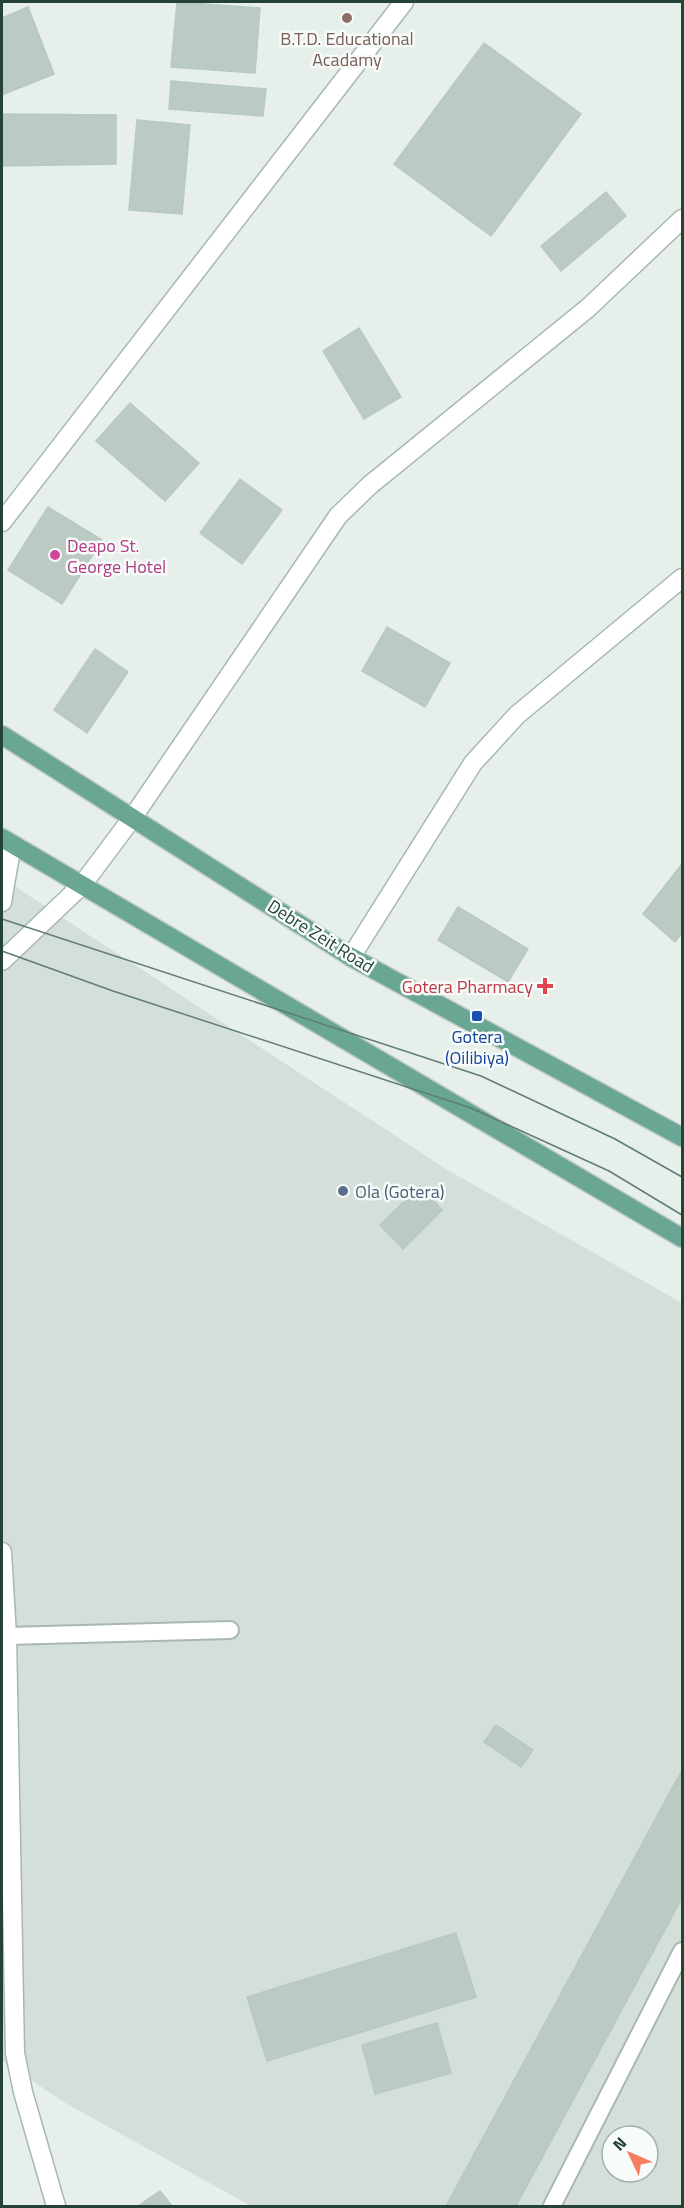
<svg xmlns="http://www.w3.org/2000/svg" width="684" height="2208" font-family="'Titillium Web',sans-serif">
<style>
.built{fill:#d4dfd9;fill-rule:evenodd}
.building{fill:#bbcac3;stroke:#b8c9c1;stroke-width:1.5}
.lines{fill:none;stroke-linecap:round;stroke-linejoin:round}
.service-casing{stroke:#a8b8b1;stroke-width:20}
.minor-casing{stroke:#a8b8b1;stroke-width:21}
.primary-casing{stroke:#c2cac8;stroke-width:21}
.service{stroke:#fff;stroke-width:16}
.minor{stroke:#fff;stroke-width:18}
.primary{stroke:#69a694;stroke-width:18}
.tram{stroke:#5f7d74;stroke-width:1.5}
.education-dot{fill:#8d6e63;stroke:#f7fbf9;stroke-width:2}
.hotel-dot{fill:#d1479c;stroke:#f7fbf9;stroke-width:2}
.health-dot{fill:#e0444e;stroke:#f7fbf9;stroke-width:2}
.transit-dot{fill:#1a4fb4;stroke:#f7fbf9;stroke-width:2}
.service-dot{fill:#5c6f8a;stroke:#f7fbf9;stroke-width:2}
.labels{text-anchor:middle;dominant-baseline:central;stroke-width:5;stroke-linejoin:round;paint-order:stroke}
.education-label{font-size:18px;fill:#785e54;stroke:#f7fbf9}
.hotel-label{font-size:18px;fill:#b23c85;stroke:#f7fbf9;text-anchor:start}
.street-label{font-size:18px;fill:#244239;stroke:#f7fbf9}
.health-label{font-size:18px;fill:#be3a42;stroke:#f7fbf9;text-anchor:end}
.transit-label{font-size:18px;fill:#164399;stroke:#f7fbf9}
.service-label{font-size:18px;fill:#4e5e75;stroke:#f7fbf9;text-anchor:start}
</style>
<rect width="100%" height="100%" fill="#e6efea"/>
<path class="built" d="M2,878L446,1169L682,1303V2206H251L67,2104L2,2061ZM612,2136H648V2172H612Z"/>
<g class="building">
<polygon points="177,2 260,8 255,73 171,67"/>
<polygon points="28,7 54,74 2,95 2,18"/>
<polygon points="484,43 581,114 491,236 394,164"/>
<polygon points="171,81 266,89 263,116 169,109"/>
<polygon points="2,114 116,115 116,164 2,166"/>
<polygon points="137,120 190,125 182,214 129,210"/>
<polygon points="606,192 626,216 561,271 541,246"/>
<polygon points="359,328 401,397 364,419 323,351"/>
<polygon points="130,403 199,463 165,501 96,441"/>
<polygon points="240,479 282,510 242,564 200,533"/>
<polygon points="48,507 102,540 62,604 8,570"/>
<polygon points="387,627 450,663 425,707 362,671"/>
<polygon points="95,649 128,672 87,733 54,710"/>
<polygon points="682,864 682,933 675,942 643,914"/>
<polygon points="458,907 528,949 508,982 438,940"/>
<polygon points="420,1186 442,1210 403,1249 380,1225"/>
<polygon points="496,1725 533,1750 521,1767 484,1742"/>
<polygon points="682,1770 682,1898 516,2206 446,2206"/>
<polygon points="456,1933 476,1997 267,2061 247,1997"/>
<polygon points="437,2023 451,2073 375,2094 362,2045"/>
<polygon points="160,2191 172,2206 138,2206"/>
</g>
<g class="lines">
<g class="service-casing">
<g id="service">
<polyline points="7,1636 230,1630"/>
<polyline points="552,2206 682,1951"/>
</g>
</g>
<g class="minor-casing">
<g id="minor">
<polyline points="2,522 404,2"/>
<polyline points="2,902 12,844"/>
<polyline points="351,957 473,763 517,715 682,578"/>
<polyline points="2,961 82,885 133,817 338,516 370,485 588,308 682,219"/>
<polyline points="2,1552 7,1636 15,2053 23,2092 56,2206"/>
</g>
</g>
<g class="primary-casing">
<g id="primary">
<polyline points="2,735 351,957 682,1137"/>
<polyline points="2,838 682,1238"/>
</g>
</g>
<use href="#service" class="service"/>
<use href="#minor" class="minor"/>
<use href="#primary" class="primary"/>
<g class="tram">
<polyline points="2,919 481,1076 615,1139 682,1177"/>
<polyline points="2,951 113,991 471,1108 609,1171 682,1215"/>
</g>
</g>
<circle class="education-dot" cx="347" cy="18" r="6"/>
<circle class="hotel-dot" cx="55" cy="555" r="6"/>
<path class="health-dot" d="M542 977h6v6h6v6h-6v6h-6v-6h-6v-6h6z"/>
<rect class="transit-dot" x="471" y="1010" width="12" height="12" rx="3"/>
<circle class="service-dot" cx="343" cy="1191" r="6"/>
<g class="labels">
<g class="education-label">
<text x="347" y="38">B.T.D. Educational<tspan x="347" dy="21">Acadamy</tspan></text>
</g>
<g class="hotel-label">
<text x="67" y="545">Deapo St.<tspan x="67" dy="21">George Hotel</tspan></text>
</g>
<g class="street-label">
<text transform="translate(321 936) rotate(32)">Debre Zeit Road</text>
</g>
<g class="health-label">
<text x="533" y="986">Gotera Pharmacy</text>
</g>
<g class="transit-label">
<text x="477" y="1036">Gotera<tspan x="477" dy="21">(Oilibiya)</tspan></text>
</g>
<g class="service-label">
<text x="355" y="1191">Ola (Gotera)</text>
</g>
</g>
<rect width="684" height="2208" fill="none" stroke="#244239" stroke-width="6"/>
<g transform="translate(630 2154) rotate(314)"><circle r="28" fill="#f7fbf9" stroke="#a3b1ac" stroke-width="1.5"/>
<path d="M0-4.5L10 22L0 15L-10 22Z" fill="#f67d5d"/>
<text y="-9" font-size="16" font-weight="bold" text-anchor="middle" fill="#244239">N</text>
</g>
</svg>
